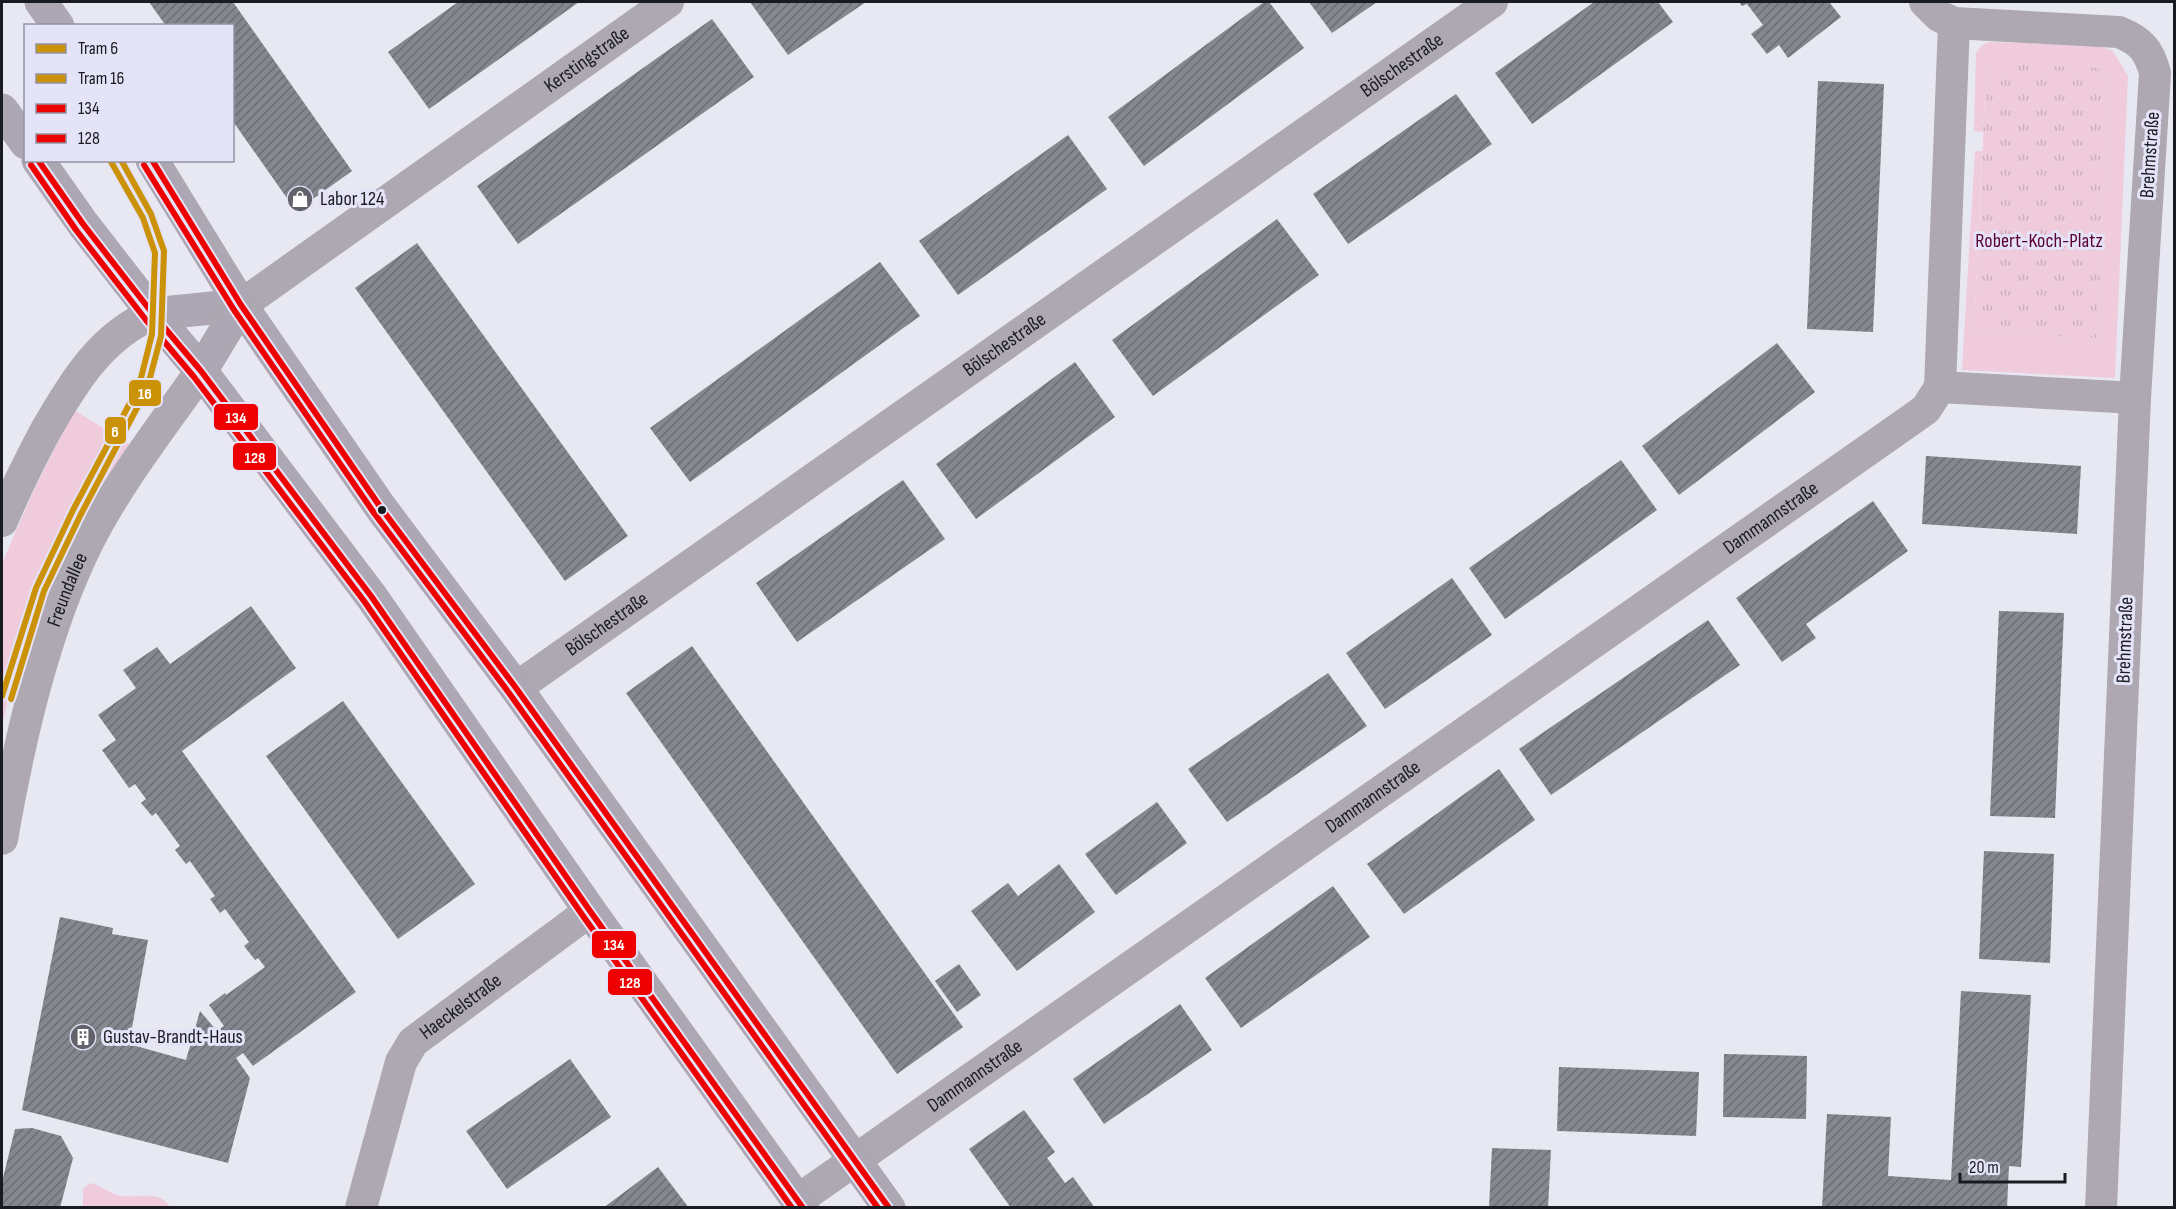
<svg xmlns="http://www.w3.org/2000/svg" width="2176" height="1209" font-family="'Sofia Sans Condensed',sans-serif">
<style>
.grass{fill:#efcbdc}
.park{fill:url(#park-tufts)}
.building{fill:url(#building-hatch)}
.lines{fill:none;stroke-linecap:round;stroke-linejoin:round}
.minor{stroke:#ada8b2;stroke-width:32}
.secondary{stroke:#aca7b2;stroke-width:33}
.bus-1-casing{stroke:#e4e3f8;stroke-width:10}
.bus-2-casing{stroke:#e4e3f8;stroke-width:10}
.bus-1{stroke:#e00;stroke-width:6}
.bus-2{stroke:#e00;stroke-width:6}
.tram-1-casing{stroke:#e4e3f8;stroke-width:10}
.tram-2-casing{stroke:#e4e3f8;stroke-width:10}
.tram-1{stroke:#cc9207;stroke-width:6}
.tram-2{stroke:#cc9207;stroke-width:6}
.bus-dot{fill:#1a1a21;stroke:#e4e3f8;stroke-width:2}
.labels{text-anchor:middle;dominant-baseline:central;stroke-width:6;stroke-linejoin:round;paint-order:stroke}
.street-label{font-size:20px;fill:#1a1a21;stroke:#e4e3f8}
.poi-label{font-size:20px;fill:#1a1a21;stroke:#e4e3f8;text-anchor:start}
.park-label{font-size:20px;fill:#5b0032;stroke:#e4e3f8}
.line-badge{stroke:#e4e3f8;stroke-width:2}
.badge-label{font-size:16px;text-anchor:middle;font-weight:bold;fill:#fff}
</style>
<defs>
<pattern id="park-tufts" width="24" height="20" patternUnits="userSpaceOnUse" patternTransform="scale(1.5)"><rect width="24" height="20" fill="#efcbdc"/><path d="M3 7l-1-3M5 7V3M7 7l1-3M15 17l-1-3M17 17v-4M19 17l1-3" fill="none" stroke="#ccaebc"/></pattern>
<pattern id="building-hatch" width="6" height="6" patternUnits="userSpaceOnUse" patternTransform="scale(1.5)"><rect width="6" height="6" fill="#84878e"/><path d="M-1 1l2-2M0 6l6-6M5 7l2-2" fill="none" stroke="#6b6e74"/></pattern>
</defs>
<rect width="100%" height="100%" fill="#e8e8f3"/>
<g class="grass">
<polygon points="1989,42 2097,45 2113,51 2128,76 2115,378 1962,370 1975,151 1982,151 1974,332 2097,337 2109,78 2097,68 1986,74 1983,132 1974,131 1976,53 1981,46"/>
<path d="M74,410L129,444C112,470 94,495 79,521C47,582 16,659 2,726V563L34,490Z"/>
<path d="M90,1183C100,1185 108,1192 117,1195C134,1200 159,1188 170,1207H83V1189Z"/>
</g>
<polygon class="park" points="1999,64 2097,68 2109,78 2097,338 1974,332 1986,74"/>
<g class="building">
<polygon points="149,2 233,2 352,171 296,211 232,120 232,26 166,26"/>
<polygon points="458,2 579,2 429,109 388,52"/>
<polygon points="750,2 866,2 788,55"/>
<polygon points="1264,2 1269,2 1304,48 1144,166 1108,117"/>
<polygon points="1309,2 1377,2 1332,33"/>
<polygon points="1594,2 1658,2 1673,22 1532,124 1495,73"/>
<polygon points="1739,2 1829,2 1841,17 1788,58 1779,45 1767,54 1751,34 1763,25 1747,4 1742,6"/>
<polygon points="712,19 754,77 518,244 477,186"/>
<polygon points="1818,81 1884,84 1873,332 1807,329"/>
<polygon points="1456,94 1492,144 1348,244 1313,194"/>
<polygon points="1068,135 1107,189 958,295 919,241"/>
<polygon points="1277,219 1319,275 1153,396 1112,340"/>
<polygon points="417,243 628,536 565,581 355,288"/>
<polygon points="880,262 920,316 690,482 650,428"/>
<polygon points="1777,343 1815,392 1679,495 1642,446"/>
<polygon points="1075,362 1115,417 976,519 936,464"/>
<polygon points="1926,456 2081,466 2077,534 1922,524"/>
<polygon points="1621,460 1657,510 1505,619 1469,568"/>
<polygon points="903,480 945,539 797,642 756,583"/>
<polygon points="1873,501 1908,551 1806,624 1816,638 1782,662 1736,598"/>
<polygon points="1452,578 1492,635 1385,709 1346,653"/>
<polygon points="251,606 296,668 182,751 356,992 253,1066 243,1053 236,1058 250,1078 228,1163 22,1110 60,917 113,928 112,934 148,940 129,1044 186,1060 200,1011 217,1031 224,1026 209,1005 225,993 226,995 265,967 258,958 255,960 244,946 249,942 225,909 220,913 210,899 215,896 190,861 186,864 175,850 180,846 156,813 152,816 141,803 146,799 135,784 129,788 102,750 116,740 98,715 136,688 123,670 157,647 170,664"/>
<polygon points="1999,611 2064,613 2055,818 1990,816"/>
<polygon points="1708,620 1740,665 1551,795 1519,749"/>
<polygon points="692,646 963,1027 897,1074 626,693"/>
<polygon points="1328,673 1367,726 1227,822 1188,769"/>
<polygon points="343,701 475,884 398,939 266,756"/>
<polygon points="1499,769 1535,820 1404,914 1367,864"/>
<polygon points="1157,802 1187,843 1116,895 1085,854"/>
<polygon points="1984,851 2054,854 2050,963 1979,959"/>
<polygon points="1059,864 1095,912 1017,971 971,911 1008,883 1018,896"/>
<polygon points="1333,886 1370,937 1241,1028 1205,978"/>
<polygon points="959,964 981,995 957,1012 935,981"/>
<polygon points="1961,991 2031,995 2021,1167 2009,1166 2007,1208 1822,1208 1827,1114 1891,1117 1888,1176 1951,1180"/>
<polygon points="1180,1004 1212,1050 1104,1124 1073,1079"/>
<polygon points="1724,1054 1807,1056 1806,1119 1723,1117"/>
<polygon points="570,1059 611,1117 507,1189 466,1131"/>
<polygon points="1559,1067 1699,1072 1696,1136 1557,1131"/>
<polygon points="1024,1110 1055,1152 1047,1158 1065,1183 1073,1177 1095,1208 1011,1208 969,1149"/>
<polygon points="32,1128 61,1136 73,1158 60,1208 2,1208 2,1182 15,1129"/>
<polygon points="1492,1148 1551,1150 1548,1208 1489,1208"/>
<polygon points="658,1167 689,1208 603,1208"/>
</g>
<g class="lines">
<g class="minor">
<path d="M1925,2L1939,16L1954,23L2119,32C2141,41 2149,50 2155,73L2135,398L2101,1208"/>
<polyline points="1954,23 1940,387 2135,398"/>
<path id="s1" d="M241,305L668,2"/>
<path d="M2,521C15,490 30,460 46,430C73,383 101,336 153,314"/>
<path id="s2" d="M516,688L1492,2"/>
<path id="s3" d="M2,839C19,742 44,630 88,542C119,481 162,427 201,371"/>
<path id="s4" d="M798,1200L1915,417L1926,409L1940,387"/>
<path id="s5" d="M361,1208L401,1062L413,1042L590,911"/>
</g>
<g class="secondary">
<polyline points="41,2 58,26"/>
<polyline points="2,110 26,143"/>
<polyline points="38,160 83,224 153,314 201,371 371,596 590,911 803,1208"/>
<polyline points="152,160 241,305 381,508 516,688 889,1208"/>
<polyline points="153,314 241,305"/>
<polyline points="201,371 241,305"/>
</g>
<g class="bus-1-casing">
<g id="bus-1">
<polyline points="38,160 83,224 153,314 201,371 371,596 590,911 803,1208"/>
<polyline points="152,160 241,305 381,508 516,688 889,1208"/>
</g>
</g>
<g class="bus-2-casing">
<g id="bus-2">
<polyline points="31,165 76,230 146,320 194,377 364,601 583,916 792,1208"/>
<polyline points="144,165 234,310 374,513 509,693 878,1208"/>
</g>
</g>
<use href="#bus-1" class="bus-1"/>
<use href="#bus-2" class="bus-2"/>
<g class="tram-1-casing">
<polyline id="tram-1" points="2,696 36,588 73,510 139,386 152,334 155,253 143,218 110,160"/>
</g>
<g class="tram-2-casing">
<polyline id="tram-2" points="11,699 44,591 81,514 147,389 161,336 164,251 151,214 121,160"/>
</g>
<use href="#tram-1" class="tram-1"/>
<use href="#tram-2" class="tram-2"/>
</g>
<defs>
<g id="shop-disc" transform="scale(1.35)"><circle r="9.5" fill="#62626a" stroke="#e4e3f8"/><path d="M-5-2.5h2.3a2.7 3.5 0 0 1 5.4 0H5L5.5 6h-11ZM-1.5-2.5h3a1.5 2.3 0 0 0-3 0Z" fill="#fff"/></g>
<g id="building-disc" transform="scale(1.35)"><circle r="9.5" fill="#62626a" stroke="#e4e3f8"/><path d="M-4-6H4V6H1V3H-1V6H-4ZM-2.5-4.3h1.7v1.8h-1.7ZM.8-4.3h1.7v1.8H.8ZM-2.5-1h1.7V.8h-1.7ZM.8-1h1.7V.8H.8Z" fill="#fff"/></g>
</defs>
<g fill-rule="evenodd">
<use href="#shop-disc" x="300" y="199"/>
<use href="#building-disc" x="83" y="1037"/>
</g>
<circle class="bus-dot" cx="382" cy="510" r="5"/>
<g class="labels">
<g class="street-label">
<text stroke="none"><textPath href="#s1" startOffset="424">Kerstingstraße</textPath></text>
<text stroke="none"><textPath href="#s2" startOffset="1083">Bölschestraße</textPath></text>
<text transform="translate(2150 155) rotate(-86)">Brehmstraße</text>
<text stroke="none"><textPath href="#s2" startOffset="597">Bölschestraße</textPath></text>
<text stroke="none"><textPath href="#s4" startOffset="1188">Dammannstraße</textPath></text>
<text stroke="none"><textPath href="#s3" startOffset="258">Freundallee</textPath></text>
<text stroke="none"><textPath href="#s2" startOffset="111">Bölschestraße</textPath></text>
<text transform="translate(2125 640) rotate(-88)">Brehmstraße</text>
<text stroke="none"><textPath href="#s4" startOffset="702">Dammannstraße</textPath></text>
<text stroke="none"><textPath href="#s5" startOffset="234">Haeckelstraße</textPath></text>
<text stroke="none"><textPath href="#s4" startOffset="216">Dammannstraße</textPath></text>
</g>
<g class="poi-label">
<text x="320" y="199">Labor 124</text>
<text x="103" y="1037">Gustav-Brandt-Haus</text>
</g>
<g class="park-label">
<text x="2039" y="241">Robert-Koch-Platz</text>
</g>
</g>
<g class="line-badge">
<rect x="128" y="379" width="34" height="28" rx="6" fill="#cc9207"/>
<rect x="213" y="403" width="46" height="28" rx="6" fill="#e00"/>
<rect x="104" y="416" width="23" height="29" rx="6" fill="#cc9207"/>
<rect x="232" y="442" width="45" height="29" rx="6" fill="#e00"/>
<rect x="591" y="930" width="46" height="29" rx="6" fill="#e00"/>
<rect x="607" y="968" width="46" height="28" rx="6" fill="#e00"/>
</g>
<g class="badge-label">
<text x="145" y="399">16</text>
<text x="236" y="423">134</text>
<text x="115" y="437">6</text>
<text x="255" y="463">128</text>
<text x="614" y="950">134</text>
<text x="630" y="988">128</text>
</g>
<rect width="2176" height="1209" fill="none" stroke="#1a1a21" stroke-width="6"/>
<rect x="24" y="24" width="210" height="138" fill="#e4e3f8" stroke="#9393a2" stroke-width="1.5"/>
<rect x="36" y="44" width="30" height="9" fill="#cc9207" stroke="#9393a2" stroke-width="1.5"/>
<text x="78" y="54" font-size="18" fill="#1a1a21">Tram 6</text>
<rect x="36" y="74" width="30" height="9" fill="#cc9207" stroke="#9393a2" stroke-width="1.5"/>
<text x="78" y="84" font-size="18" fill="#1a1a21">Tram 16</text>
<rect x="36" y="104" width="30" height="9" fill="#ee0000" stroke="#9393a2" stroke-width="1.5"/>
<text x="78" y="114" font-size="18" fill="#1a1a21">134</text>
<rect x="36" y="134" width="30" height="9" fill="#ee0000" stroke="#9393a2" stroke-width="1.5"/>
<text x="78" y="144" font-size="18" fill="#1a1a21">128</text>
<path d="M1960 1173v9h105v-9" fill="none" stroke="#1a1a21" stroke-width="3"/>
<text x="1969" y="1173" font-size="18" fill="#1a1a21" stroke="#e4e3f8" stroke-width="4.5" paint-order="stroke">20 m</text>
</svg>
